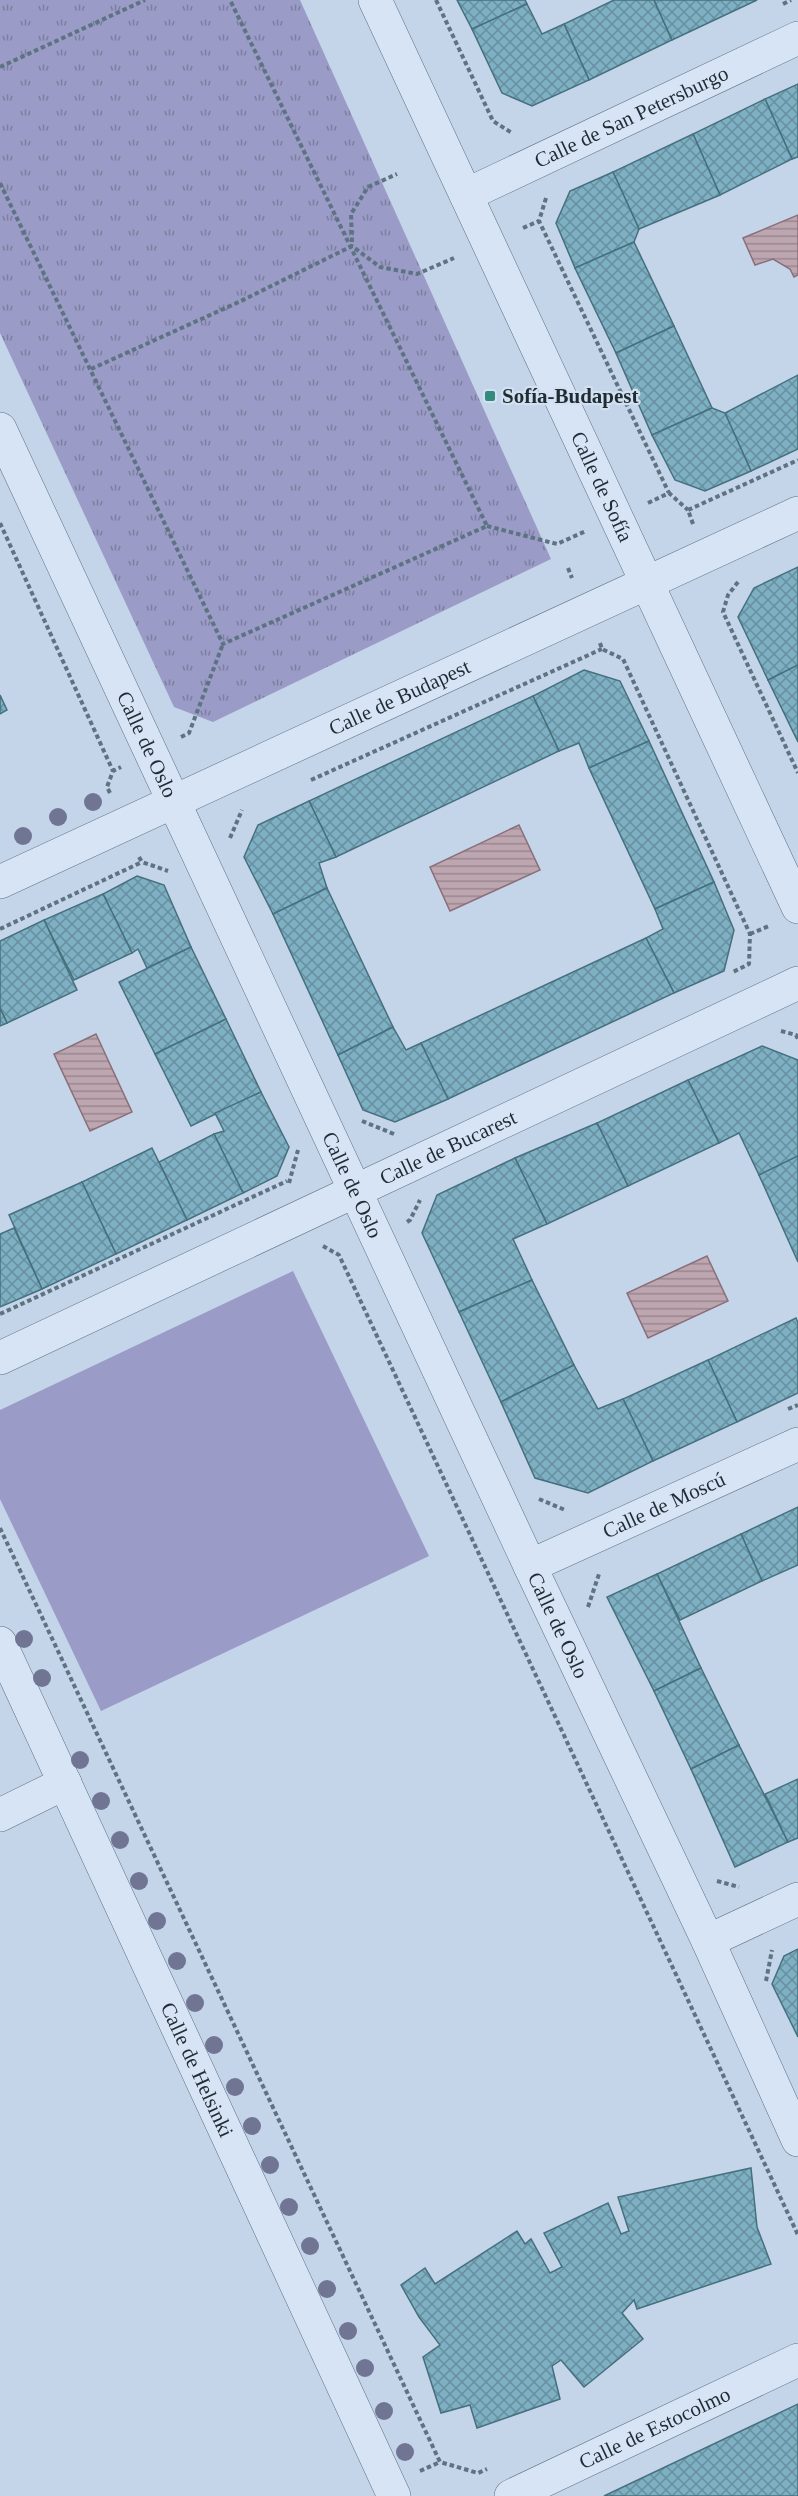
<svg xmlns="http://www.w3.org/2000/svg" width="798" height="2496" font-family="'Times New Roman',serif">
<style>
.grass{fill:url(#grass-tufts)}
.garden{fill:#9a9bc6}
.water{fill:url(#water-rules);stroke:#8a6e79;stroke-width:1.5}
.building{fill:url(#building-cross-hatch);stroke:#45707e;stroke-width:1.5}
.lines{fill:none;stroke-linecap:round;stroke-linejoin:round}
.minor-casing{stroke:#5d7382;stroke-width:34}
.path{stroke:#5d7382;stroke-width:4;stroke-dasharray:4.5 3;stroke-linecap:butt}
.minor{stroke:#d7e4f5;stroke-width:33}
.tree{fill:#707594}
.poi-dot{fill:#338a7d;stroke:#d3e0f1;stroke-width:2}
.labels{text-anchor:middle;dominant-baseline:central;stroke-width:4.5;stroke-linejoin:round;paint-order:stroke}
.street-label{font-size:21px;fill:#1f2c33;stroke:#d3e0f1}
.poi-label{font-size:21px;font-weight:bold;fill:#1f2c33;stroke:#d3e0f1;text-anchor:start}
</style>
<defs>
<pattern id="grass-tufts" width="24" height="20" patternUnits="userSpaceOnUse" patternTransform="scale(1.5)"><rect width="24" height="20" fill="#9a9bc6"/><path d="M3 7l-1-3M5 7V3M7 7l1-3M15 17l-1-3M17 17v-4M19 17l1-3" fill="none" stroke="#7d7fa1"/></pattern>
<pattern id="water-rules" width="6" height="5" patternUnits="userSpaceOnUse" patternTransform="scale(1.5)"><rect width="6" height="5" fill="#bda6b0"/><path d="M0 2.5h6" fill="none" stroke="#998790"/></pattern>
<pattern id="building-cross-hatch" width="8" height="8" patternUnits="userSpaceOnUse" patternTransform="scale(1.5)"><rect width="8" height="8" fill="#7eb0c3"/><path d="M0 0l8 8M0 8l8-8" fill="none" stroke="#678f9f"/></pattern>
</defs>
<rect width="100%" height="100%" fill="#c4d4e9"/>
<polygon class="grass" points="0,0 300,0 551,559 213,722 174,707 0,333"/>
<polygon class="garden" points="293,1271 429,1556 101,1711 0,1499 0,1410"/>
<g class="water">
<polygon points="798,215 798,275 794,277 790,269 773,259 755,265 743,238"/>
<polygon points="519,825 540,870 450,911 430,867"/>
<polygon points="96,1034 132,1112 90,1131 54,1054"/>
<polygon points="707,1256 728,1301 648,1338 627,1293"/>
</g>
<g class="building">
<polygon points="457,0 525,0 527,4 472,29"/>
<polygon points="614,0 654,0 672,40 589,80 564,24"/>
<polygon points="654,0 757,0 672,40"/>
<polygon points="527,4 542,34 564,24 589,80 532,106 502,93 472,29"/>
<polygon points="798,84 798,157 792,159 765,99"/>
<polygon points="765,99 792,159 720,195 693,134"/>
<polygon points="693,134 720,195 639,229 613,172"/>
<polygon points="613,172 639,229 634,242 575,268 556,223 570,191"/>
<polygon points="634,242 674,326 616,353 575,268"/>
<polygon points="674,326 712,408 652,435 616,353"/>
<polygon points="798,375 798,449 751,471 725,413"/>
<polygon points="712,408 725,413 751,471 705,491 675,480 652,435"/>
<polygon points="798,567 798,665 768,680 738,617 754,588"/>
<polygon points="798,665 798,742 768,680"/>
<polygon points="584,670 620,681 649,741 589,768 579,743 559,751 533,696"/>
<polygon points="0,695 7,710 0,714"/>
<polygon points="533,696 559,751 336,857 309,801"/>
<polygon points="649,741 714,882 655,909 589,768"/>
<polygon points="309,801 336,857 319,863 327,888 273,914 244,857 258,825"/>
<polygon points="137,876 164,885 191,947 147,968 138,949 132,953 103,894"/>
<polygon points="714,882 734,930 724,971 674,993 646,938 663,929 655,909"/>
<polygon points="327,888 393,1027 338,1055 273,914"/>
<polygon points="103,894 132,953 74,980 44,920"/>
<polygon points="44,920 77,990 7,1023 0,1008 0,941"/>
<polygon points="646,938 674,993 448,1099 421,1043"/>
<polygon points="191,947 226,1019 155,1054 119,982"/>
<polygon points="0,1008 7,1023 0,1026"/>
<polygon points="226,1019 261,1092 191,1126 155,1054"/>
<polygon points="393,1027 406,1050 421,1043 448,1099 395,1122 363,1110 338,1055"/>
<polygon points="762,1046 798,1060 798,1156 759,1175 739,1133 719,1143 688,1080"/>
<polygon points="688,1080 719,1143 628,1186 597,1123"/>
<polygon points="261,1092 289,1147 277,1176 243,1193 214,1134 224,1131 215,1113"/>
<polygon points="597,1123 628,1186 547,1224 515,1158"/>
<polygon points="214,1134 243,1193 187,1220 159,1162"/>
<polygon points="152,1148 187,1220 116,1254 82,1182"/>
<polygon points="798,1156 798,1262 759,1175"/>
<polygon points="515,1158 547,1224 513,1239 532,1280 459,1312 422,1233 437,1195"/>
<polygon points="82,1182 116,1254 42,1289 9,1215"/>
<polygon points="14,1228 42,1289 0,1307 0,1234"/>
<polygon points="532,1280 574,1365 501,1402 459,1312"/>
<polygon points="796,1318 798,1323 798,1393 737,1422 708,1360"/>
<polygon points="708,1360 737,1422 653,1461 623,1399"/>
<polygon points="574,1365 598,1409 623,1399 653,1461 588,1493 535,1478 501,1402"/>
<polygon points="798,1507 798,1565 762,1581 741,1534"/>
<polygon points="741,1534 762,1581 680,1620 657,1574"/>
<polygon points="657,1574 701,1668 654,1691 607,1597"/>
<polygon points="701,1668 739,1745 691,1769 654,1691"/>
<polygon points="739,1745 788,1842 735,1867 691,1769"/>
<polygon points="798,1779 798,1838 788,1842 765,1794"/>
<polygon points="798,1949 798,2037 772,1984 784,1956"/>
<polygon points="751,2168 757,2227 771,2264 637,2309 634,2300 622,2313 643,2339 584,2387 561,2360 552,2366 560,2399 477,2428 470,2405 441,2413 423,2357 440,2345 419,2317 401,2285 425,2268 435,2284 517,2231 525,2244 531,2239 550,2273 562,2267 544,2233 608,2203 621,2234 629,2231 618,2197"/>
<polygon points="798,2404 798,2496 604,2496"/>
</g>
<g class="lines">
<g class="minor-casing">
<g id="minor">
<path id="s1" d="M375,0L798,907"/>
<path id="s2" d="M466,195L798,38"/>
<path id="s3" d="M0,429L530,1566L708,1941L798,2140"/>
<path id="s4" d="M0,882L798,513"/>
<path id="s5" d="M0,1358L798,983"/>
<path id="s6" d="M530,1566L798,1444"/>
<path id="s7" d="M0,1643L394,2496"/>
<polyline points="0,1815 65,1783"/>
<polyline points="708,1941 798,1899"/>
<path id="s8" d="M511,2496L798,2360"/>
</g>
</g>
<g class="path">
<polyline points="436,0 493,121 512,133"/>
<polyline points="783,4 791,0"/>
<polyline points="0,67 145,0"/>
<polyline points="0,183 223,644 487,526 230,0"/>
<polyline points="546,198 539,221 669,493"/>
<polyline points="523,228 539,221"/>
<polyline points="352,242 351,214 368,187 397,174"/>
<polyline points="91,369 241,301 352,246 380,267 417,274 454,258"/>
<polyline points="648,503 669,493 688,510"/>
<polyline points="0,523 113,771"/>
<polyline points="693,524 688,510 798,460"/>
<polyline points="487,526 557,544 586,531"/>
<polyline points="568,568 572,578"/>
<polyline points="738,582 728,595 723,612 798,773"/>
<polyline points="600,643 602,649 623,659 750,934 749,964 733,972"/>
<polyline points="181,737 189,733 223,644"/>
<polyline points="311,780 602,649"/>
<polyline points="110,793 107,787 113,771 121,767"/>
<polyline points="230,838 242,810"/>
<polyline points="139,857 142,862 168,871"/>
<polyline points="0,929 142,862"/>
<polyline points="750,934 769,926"/>
<polyline points="781,1031 796,1035 798,1039"/>
<polyline points="362,1121 394,1134"/>
<polyline points="289,1183 298,1150"/>
<polyline points="407,1222 410,1220 420,1200"/>
<polyline points="323,1246 339,1255 798,2235"/>
<polyline points="0,1314 287,1181"/>
<polyline points="788,1409 798,1405"/>
<polyline points="539,1499 565,1510"/>
<polyline points="0,1528 440,2462 478,2473 487,2469"/>
<polyline points="588,1607 599,1574"/>
<polyline points="717,1881 739,1887"/>
<polyline points="766,1981 772,1950"/>
<polyline points="420,2471 440,2462"/>
</g>
<use href="#minor" class="minor"/>
</g>
<g class="tree">
<circle cx="93" cy="802" r="9"/>
<circle cx="58" cy="817" r="9"/>
<circle cx="23" cy="836" r="9"/>
<circle cx="24" cy="1639" r="9"/>
<circle cx="42" cy="1678" r="9"/>
<circle cx="80" cy="1760" r="9"/>
<circle cx="101" cy="1801" r="9"/>
<circle cx="120" cy="1840" r="9"/>
<circle cx="139" cy="1881" r="9"/>
<circle cx="157" cy="1921" r="9"/>
<circle cx="177" cy="1961" r="9"/>
<circle cx="195" cy="2003" r="9"/>
<circle cx="214" cy="2045" r="9"/>
<circle cx="235" cy="2087" r="9"/>
<circle cx="252" cy="2126" r="9"/>
<circle cx="270" cy="2165" r="9"/>
<circle cx="289" cy="2207" r="9"/>
<circle cx="310" cy="2246" r="9"/>
<circle cx="327" cy="2289" r="9"/>
<circle cx="348" cy="2331" r="9"/>
<circle cx="365" cy="2368" r="9"/>
<circle cx="384" cy="2411" r="9"/>
<circle cx="405" cy="2452" r="9"/>
</g>
<rect class="poi-dot" x="484" y="390" width="12" height="12" rx="3"/>
<g class="labels">
<g class="street-label">
<text stroke="none"><textPath href="#s2" startOffset="183">Calle de San Petersburgo</textPath></text>
<text stroke="none"><textPath href="#s1" startOffset="537">Calle de Sofía</textPath></text>
<text stroke="none"><textPath href="#s4" startOffset="440">Calle de Budapest</textPath></text>
<text stroke="none"><textPath href="#s3" startOffset="348">Calle de Oslo</textPath></text>
<text stroke="none"><textPath href="#s5" startOffset="495">Calle de Bucarest</textPath></text>
<text stroke="none"><textPath href="#s3" startOffset="834">Calle de Oslo</textPath></text>
<text stroke="none"><textPath href="#s6" startOffset="147">Calle de Moscú</textPath></text>
<text stroke="none"><textPath href="#s3" startOffset="1320">Calle de Oslo</textPath></text>
<text stroke="none"><textPath href="#s7" startOffset="470">Calle de Helsinki</textPath></text>
<text stroke="none"><textPath href="#s8" startOffset="159">Calle de Estocolmo</textPath></text>
</g>
<g class="poi-label">
<text x="502" y="396">Sofía-Budapest</text>
</g>
</g>
</svg>
